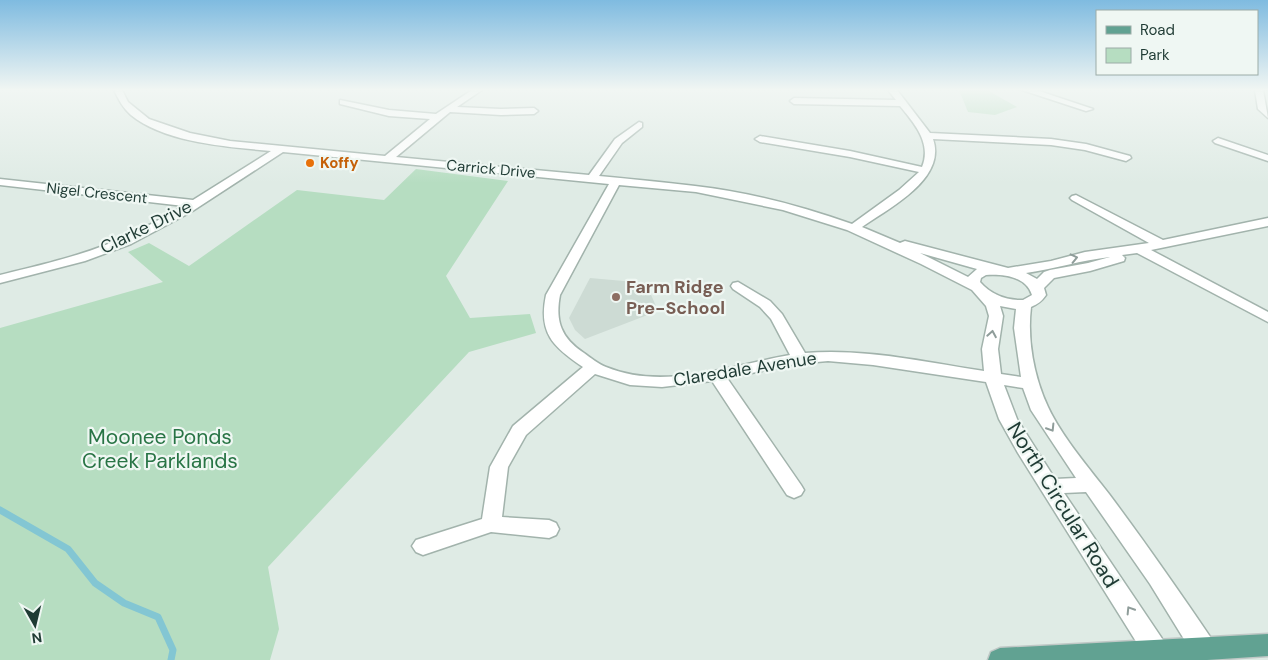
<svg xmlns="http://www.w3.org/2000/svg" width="1268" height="660" font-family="'DM Sans',sans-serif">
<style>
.built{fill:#cddbd4}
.green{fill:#b6ddc1}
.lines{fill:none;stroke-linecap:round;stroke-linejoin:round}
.stream{stroke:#83c6d3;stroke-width:7}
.minor-casing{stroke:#a2b3ac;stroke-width:3}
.major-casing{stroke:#c0c8c6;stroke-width:3}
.minor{fill:#fff;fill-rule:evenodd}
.major{fill:#61a292;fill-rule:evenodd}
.oneway{stroke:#8f9d9a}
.food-dot{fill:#e8710a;stroke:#eff7f3;stroke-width:2}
.education-dot{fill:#8d6e63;stroke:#eff7f3;stroke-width:2}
.labels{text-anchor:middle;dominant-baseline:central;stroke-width:4.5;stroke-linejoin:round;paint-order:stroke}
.far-food-label{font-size:15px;font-weight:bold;fill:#c56008;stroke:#eff7f3;text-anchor:start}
.far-street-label{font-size:15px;fill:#1f3b34;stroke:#eff7f3}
.street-label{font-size:18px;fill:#1f3b34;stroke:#eff7f3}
.education-label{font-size:18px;font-weight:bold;fill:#785e54;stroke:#eff7f3;text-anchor:start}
.near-park-label{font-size:21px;fill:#287445;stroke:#eff7f3}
.near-street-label{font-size:21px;fill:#1f3b34;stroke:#eff7f3}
</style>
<rect width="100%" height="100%" fill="#dfebe5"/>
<polygon class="built" points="590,278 646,283 658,311 585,339 575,330 569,318"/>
<g class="green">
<polygon points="959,90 987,90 1017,107 995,115 968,112"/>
<polygon points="416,169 508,181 446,276 470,318 530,314 536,333 469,352 268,567 279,629 270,660 0,660 0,328 163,282 128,252 149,243 189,266 297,190 384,200"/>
</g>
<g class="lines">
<polyline class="stream" points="0,510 68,549 95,583 124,603 158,617 173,650 171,660"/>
<g class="minor-casing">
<g id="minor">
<path d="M114,90H122L128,102L149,119L190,133L230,141L385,156L430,119L389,116L340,104V100L389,110L436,114L472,90H482L457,107L501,109L534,108L538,111L534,114L501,115L450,112L396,157L589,175L615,139L639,122L642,123V127L622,143L599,176C631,179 663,182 695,186C748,192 801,206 852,224L899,190L919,172L850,157L760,142L755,139L760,136L850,151L922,167C932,143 914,123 900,106L794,104L790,101L794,98L896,100L888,90H897L930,133L1051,139L1086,144L1130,156L1131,158L1126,161L1085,150L1051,145L933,139C947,179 889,208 862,227L900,243L905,241L1008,268L1051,261L1085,252L1149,243L1072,200L1070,198L1072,196L1076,195L1163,240L1268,218V226L1151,250L1268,312V322L1137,253L1122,255L1125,258L1124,261L1090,271L1054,278L1044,288L1046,295C1042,301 1038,304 1031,307C1027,340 1034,377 1048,407C1062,437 1089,468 1109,494C1145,542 1179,591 1213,641L1216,649L1213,657L1206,660L1195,657L1150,584L1086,492L1064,493L1165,643L1168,651L1165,659H1147L1018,453L999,419L986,382L873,365L828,361L795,364L727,378L801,485L804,490L801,495L794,498L787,495L712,381L662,387L630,385L595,374L526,435L508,467L502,517L549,520L556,523L559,529L556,535L549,538L491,532L423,555L416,552L412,546L416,540L482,519L490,467L513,426L583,367C553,347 538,333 546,295L609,184L283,152L191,212L131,244L85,261L0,283V275C36,266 73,258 108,244C134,234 159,220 184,206L0,185V179L193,200L271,151C229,147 165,143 131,115C123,108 119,100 114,90ZM619,185L696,192L783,210L847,230L921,264L972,290L986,306L989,316L982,349L984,371C925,362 865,348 805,353L782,314L770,301L738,282L733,283L731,286L733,289L760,307L771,319L790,355C732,365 664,391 606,367C598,364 591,358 584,353C561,338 555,321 560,295ZM920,253L977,269L968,277ZM1110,257L1088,263L1050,270L1044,272L1037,279L1026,273C1054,269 1082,260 1110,257ZM986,275C1003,274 1026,276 1032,295L1023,300C1007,301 990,294 980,282L981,278ZM1000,306L1016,309L1014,328L1021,377L1001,374L998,349L1003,316ZM1004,385L1023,388L1031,410L1076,478L1055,479L1017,419Z"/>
<polygon points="1022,90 1036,90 1093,109 1086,111"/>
<polygon points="1255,90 1263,90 1268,118 1258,109"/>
<polygon points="1218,138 1268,155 1268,161 1215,143 1213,141"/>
</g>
</g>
<g class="major-casing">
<polygon id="major" points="1268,634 1268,656 1207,660 988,660 991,652 1000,648"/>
</g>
<use href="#minor" class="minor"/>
<use href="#major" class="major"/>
</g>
<defs><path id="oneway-chevron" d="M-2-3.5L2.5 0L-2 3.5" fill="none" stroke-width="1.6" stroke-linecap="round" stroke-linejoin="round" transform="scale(1.25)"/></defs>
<g class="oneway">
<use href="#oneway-chevron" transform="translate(1074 258) rotate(-13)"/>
<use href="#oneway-chevron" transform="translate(992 334) rotate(-80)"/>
<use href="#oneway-chevron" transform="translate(1051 428) rotate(58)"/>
<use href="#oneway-chevron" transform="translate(1130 610) rotate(-122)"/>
</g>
<linearGradient id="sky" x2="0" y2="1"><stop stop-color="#7fbbe0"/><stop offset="0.49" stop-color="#f1f6f3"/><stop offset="1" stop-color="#f1f6f3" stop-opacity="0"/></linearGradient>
<rect width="1268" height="183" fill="url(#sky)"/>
<circle class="food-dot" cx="310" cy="163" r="5"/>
<circle class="education-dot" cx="616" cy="297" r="5"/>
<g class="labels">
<g class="far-food-label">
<text x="320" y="163">Koffy</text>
</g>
<g class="far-street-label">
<text transform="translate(491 169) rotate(5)">Carrick Drive</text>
<text transform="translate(97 193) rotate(6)">Nigel Crescent</text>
</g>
<g class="street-label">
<text transform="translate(146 227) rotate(-26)">Clarke Drive</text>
<text transform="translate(745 369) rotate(-9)">Claredale Avenue</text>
</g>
<g class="education-label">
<text x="626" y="287">Farm Ridge<tspan x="626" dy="21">Pre-School</tspan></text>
</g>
<g class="near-park-label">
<text x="160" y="437">Moonee Ponds<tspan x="160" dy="24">Creek Parklands</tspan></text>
</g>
<g class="near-street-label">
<text transform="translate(1063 505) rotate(58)">North Circular Road</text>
</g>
</g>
<rect x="1096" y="10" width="162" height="65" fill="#eff7f3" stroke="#9caca7"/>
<rect x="1106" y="26" width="25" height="8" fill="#61a292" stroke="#9caca7"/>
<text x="1140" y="35" font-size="15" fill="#1f3b34">Road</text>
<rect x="1106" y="48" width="25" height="15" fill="#b6ddc1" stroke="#9caca7"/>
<text x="1140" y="60" font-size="15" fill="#1f3b34">Park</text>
<g transform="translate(35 625) rotate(172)" stroke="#eff7f3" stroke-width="4" paint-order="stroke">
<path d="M0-4L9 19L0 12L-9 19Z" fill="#1f3b34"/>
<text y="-8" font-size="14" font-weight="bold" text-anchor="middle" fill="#1f3b34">N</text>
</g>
</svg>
